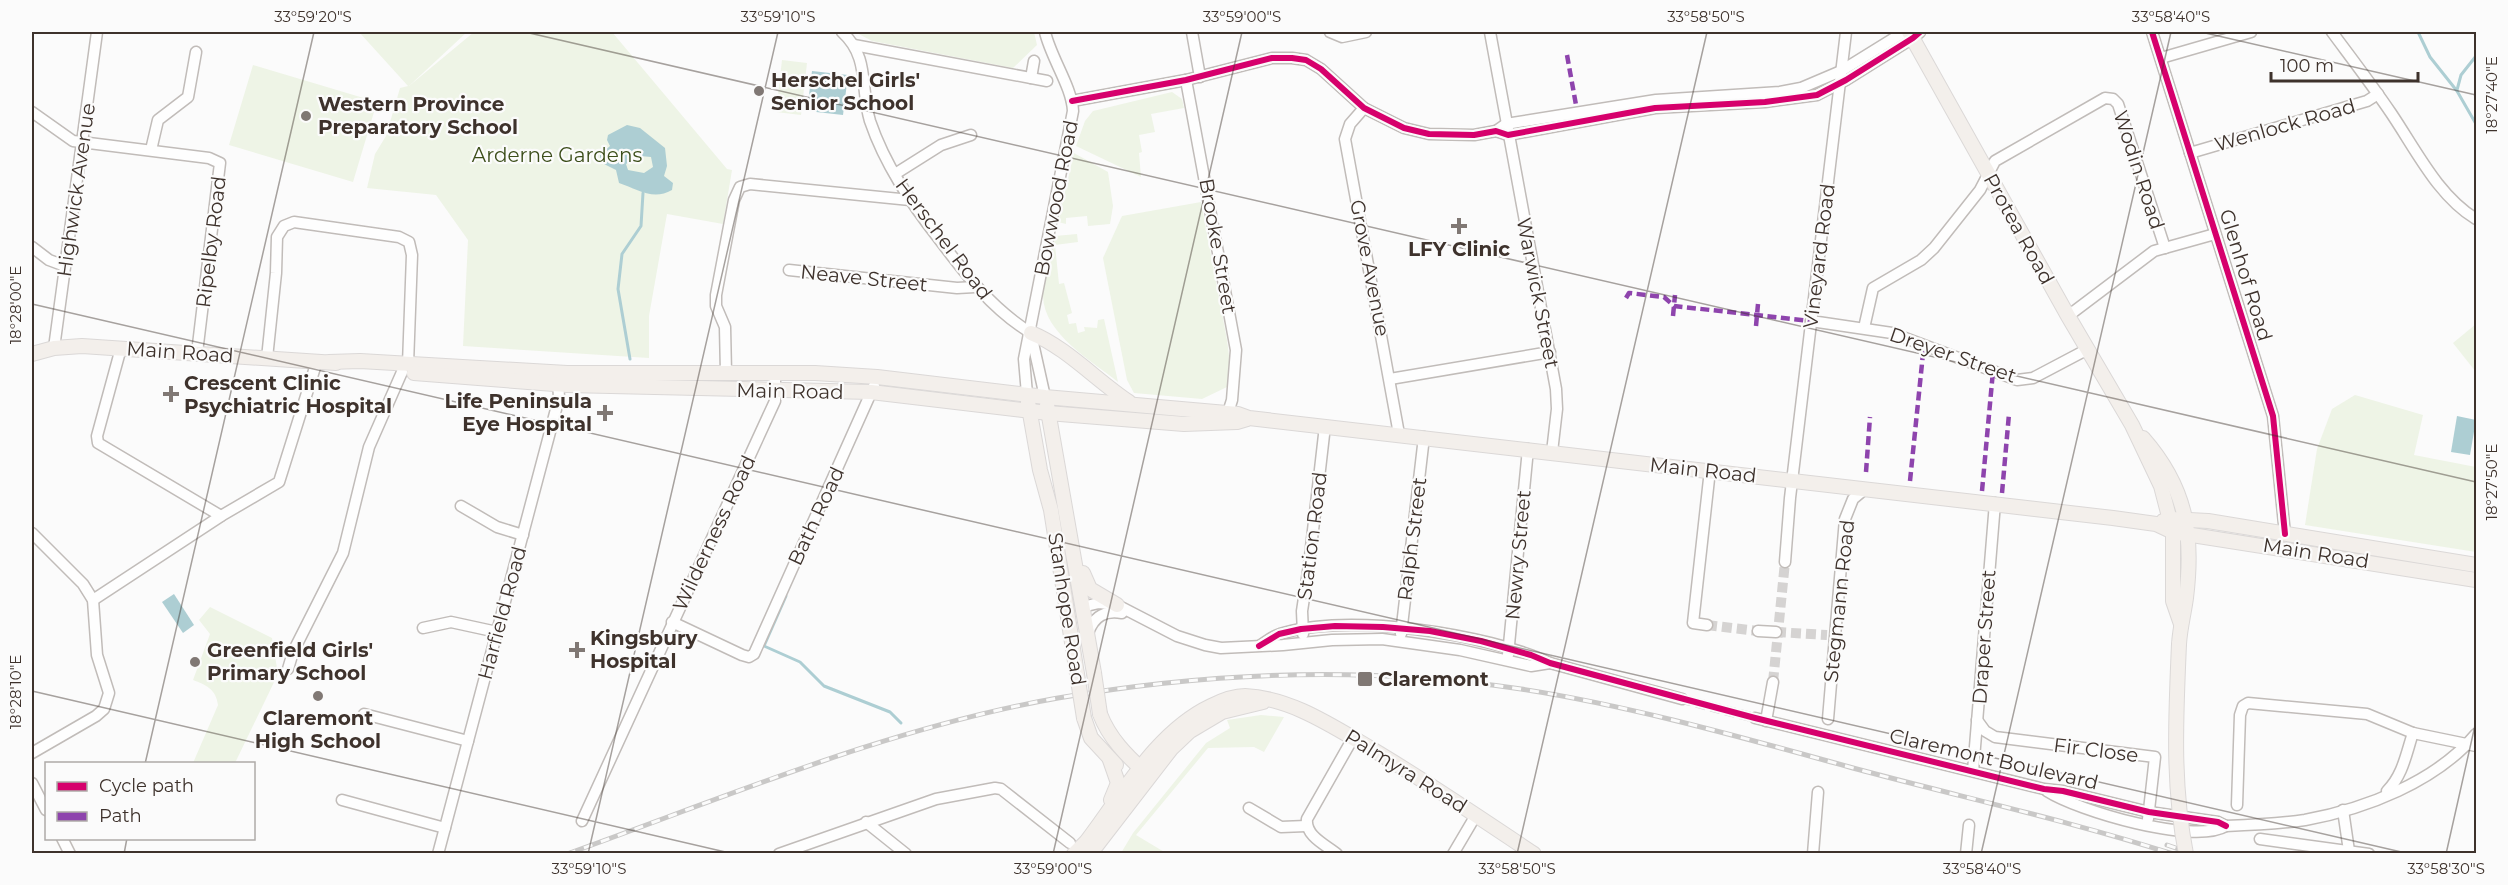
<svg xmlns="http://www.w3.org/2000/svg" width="2508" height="885" font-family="Montserrat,sans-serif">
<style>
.green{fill:#eef4e6}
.water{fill:#adced3;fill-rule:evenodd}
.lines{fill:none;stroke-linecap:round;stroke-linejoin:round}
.stream{stroke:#adced3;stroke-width:3}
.minor-tunnel{stroke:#d5d3d2;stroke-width:10;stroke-dasharray:10 5;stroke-linecap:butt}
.minor-casing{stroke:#c1bcb9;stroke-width:13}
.major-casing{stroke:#dbd8d7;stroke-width:16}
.minor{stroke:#fefefe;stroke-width:10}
.major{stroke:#f3efeb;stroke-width:14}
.rail-casing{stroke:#c9c8c7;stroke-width:5}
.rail{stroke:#fbfbfb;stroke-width:3;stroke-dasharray:9;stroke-linecap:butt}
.major-bridge-casing{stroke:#dbd8d7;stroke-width:16;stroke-linecap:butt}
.major-bridge{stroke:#f3efeb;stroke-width:14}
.quiet{stroke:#8e44ad;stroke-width:4.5;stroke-dasharray:9 4.5;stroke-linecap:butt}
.cycleway-casing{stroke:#fbfbfb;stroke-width:10}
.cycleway{stroke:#d6006c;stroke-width:6}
.ticks{fill:none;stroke:#3e322c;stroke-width:1.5;stroke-opacity:0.45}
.poi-dot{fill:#807874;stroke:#fbfbfb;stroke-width:2}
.labels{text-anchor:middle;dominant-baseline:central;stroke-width:4.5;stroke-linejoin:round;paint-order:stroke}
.poi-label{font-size:20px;font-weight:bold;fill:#3e322c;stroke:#fbfbfb;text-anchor:start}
.street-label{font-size:20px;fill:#3e322c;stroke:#fbfbfb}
.park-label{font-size:20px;fill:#3c4e1a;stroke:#fbfbfb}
.neatline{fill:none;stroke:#3e322c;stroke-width:2}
.ticks-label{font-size:15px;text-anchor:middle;fill:#3e322c}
</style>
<rect width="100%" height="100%" fill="#fbfbfb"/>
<g class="green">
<polygon points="359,32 467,32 409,86 474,32 612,32 727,169 732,170 723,224 667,214 649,316 649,358 463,346 468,240 436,195 367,188 375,154 386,136 400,88 408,86"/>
<polygon points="855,32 1034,32 1037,45 1013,68 872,41"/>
<polygon points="782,60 807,63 801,115 776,112"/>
<polygon points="253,65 377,102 353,182 229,145"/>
<polygon points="1172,92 1182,99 1184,108 1151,114 1155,132 1139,135 1142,152 1139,153 1141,177 1076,146 1085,121 1093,111"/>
<polygon points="1074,153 1108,172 1113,206 1110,224 1088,226 1087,216 1066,218 1066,224 1058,222"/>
<polygon points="1201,202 1227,340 1230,363 1227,387 1202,399 1134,393 1127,380 1103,258 1122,216"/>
<path d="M1077,234L1078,242L1055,245L1059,284L1064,283L1072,313L1067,315L1069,324L1076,323L1078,333L1085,331L1084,327L1097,328L1098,320L1104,319L1118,382C1091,360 1044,334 1043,296C1043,277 1051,254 1055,236Z"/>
<polygon points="2476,324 2476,372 2453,343"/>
<polygon points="2355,395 2423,415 2414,455 2476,467 2476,552 2305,525 2317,449 2332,409"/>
<path d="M210,607L272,638L278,674L235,763H193L218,705C216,689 206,685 193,680L210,634L199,620Z"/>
<polygon points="1261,715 1284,717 1264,752 1254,747 1208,748 1136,835 1166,853 1121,853 1133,833 1206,743 1230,728 1227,720"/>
</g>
<g class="water">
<polygon points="812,71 848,75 843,115 807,111"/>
<path d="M627,125L640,128L665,148L667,166L664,176L673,183L672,190C653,201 637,189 619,183L616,170L600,162V155L610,146L607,140L608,135ZM640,156L651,157L653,167L644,173L628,170L626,164Z"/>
<polygon points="2457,416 2476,420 2470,455 2451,452"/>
<polygon points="174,594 194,625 183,633 162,602"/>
</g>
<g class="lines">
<g class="stream">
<polyline points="2418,32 2430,57 2457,91 2476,124"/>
<polyline points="2457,90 2461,75 2476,56"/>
<polyline points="630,359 618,289 622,254 641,226 643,193"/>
<polyline points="786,596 764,646 800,662 824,686 890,712 901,723"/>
</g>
<g class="minor-tunnel">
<polyline points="1707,625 1758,631"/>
<polyline points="1776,632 1827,635"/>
<polyline points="1773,682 1785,562"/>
<polyline points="1682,699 1755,718"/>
</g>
<g class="minor-casing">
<g id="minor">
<path d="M842,32C870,57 860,88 870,121C885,165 911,203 939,239C966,275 992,309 1031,333"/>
<polyline points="1192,32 1200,77"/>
<polyline points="1330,32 1342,37 1366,32"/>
<polyline points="1490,32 1556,389 1557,409 1552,452"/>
<polyline points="2152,32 2273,416 2285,534"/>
<path d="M2332,32C2352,59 2372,85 2391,113C2416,150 2438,196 2476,219"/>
<polyline points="854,45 1047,81"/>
<polyline points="2161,58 2251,32"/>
<polyline points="1031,78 1034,61"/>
<polyline points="1186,80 1236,350 1232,400 1226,419"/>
<polyline points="1072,101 1186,80 1272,58 1292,58 1306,60 1321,69 1364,108 1404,128 1429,134 1474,135 1496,131 1508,135 1655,108 1765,102 1817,95 1846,80 1913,38 1920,32"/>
<polyline points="1364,108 1350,124 1345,139 1399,434"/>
<polyline points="32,112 73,141 209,158 220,163 197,353"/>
<polyline points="1496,131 1506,124 1656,100 1780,92 1801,88 1841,71 1904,32"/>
<polyline points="151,150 158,120 188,97 196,52"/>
<polyline points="2190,153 2367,101 2378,94"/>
<polyline points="895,174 941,145 971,135"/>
<polyline points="32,247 49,260 65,266"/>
<polyline points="789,270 957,288 975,287"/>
<polyline points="2068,316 2154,251 2215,234"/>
<polyline points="1811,321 1892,333 2017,380 2033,378 2088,349"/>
<polyline points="1864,328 1873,288 1921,260 1934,248 1980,190 1995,161 2105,98 2113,99 2118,104 2165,248"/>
<polyline points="1031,334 1045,397"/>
<polyline points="54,348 97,32"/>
<polyline points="121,348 97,436 98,443 221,516"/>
<polyline points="267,358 276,273 277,237 284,226 294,222 399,237 409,242 412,255 408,364"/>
<polyline points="726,373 725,327 716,306 716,295 734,200 740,187 750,184 910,200"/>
<polyline points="1390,379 1550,352"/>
<path d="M1027,394L1024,359L1073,111C1072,87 1051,58 1045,32"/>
<polyline points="461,506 497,527 523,535"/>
<polyline points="32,533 83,584 93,600 97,655 109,693 104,709 96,716 32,753"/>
<polyline points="1785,562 1790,498 1846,32"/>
<polyline points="93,600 221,516 279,482 317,361"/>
<polyline points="1082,607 1099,603 1117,605 1177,636 1205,645 1221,648 1283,645 1332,640 1382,639 1460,650 1531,666 1550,663"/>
<polyline points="672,622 742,655 749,657 754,654 874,386"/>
<polyline points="1707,625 1693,623 1710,470"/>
<polyline points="423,628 451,622 497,632"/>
<polyline points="1758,631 1776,632"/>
<path d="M1088,633C1094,616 1105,610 1122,613"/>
<polyline points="1303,634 1302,611 1309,565 1325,426"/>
<polyline points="1401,634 1424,437"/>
<path d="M1261,645C1267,641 1273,636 1280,634C1346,612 1488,634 1550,663L1682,699"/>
<polyline points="1508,655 1528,449"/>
<polyline points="288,669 293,652 343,553 369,447 402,372"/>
<polyline points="364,714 468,741"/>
<polyline points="1755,718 2044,789 2063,791 2149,812 2218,822 2226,826"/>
<polyline points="1828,719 1845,519 1853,499 1865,489"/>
<polyline points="1977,720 1985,731 1995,737 2155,757 2148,819"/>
<polyline points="1766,721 1773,682"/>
<polyline points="1973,771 1995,503"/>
<polyline points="32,783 46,810"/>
<path d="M2047,791C2078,811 2194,845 2226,826C2252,825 2278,824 2305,820C2365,809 2436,782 2476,734"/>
<path d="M2387,791C2403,775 2406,754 2413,733"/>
<polyline points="342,800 445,828"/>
<polyline points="2237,805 2240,715 2243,706 2248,703 2367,714 2413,733 2476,746"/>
<polyline points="1249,808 1281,827 1306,826"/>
<polyline points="2343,810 2349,851"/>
<polyline points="582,821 775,401 775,373"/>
<polyline points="866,822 906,854"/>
<polyline points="62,838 70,854"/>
<polyline points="2260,839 2369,854"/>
<polyline points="438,854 559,398 558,379"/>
<polyline points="779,854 936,799 995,788 1001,789 1070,843"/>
<path d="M1337,854C1326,845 1305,836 1307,819L1353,738"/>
<polyline points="1453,854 1476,815"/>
<polyline points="1813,854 1818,792"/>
<polyline points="1966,854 1969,825"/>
</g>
</g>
<g class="major-casing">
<g id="major">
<polyline points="1909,32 2068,316 2132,425 2161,486 2173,532 2173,601 2181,624"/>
<path d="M1031,333C1066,347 1097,381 1129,402"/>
<polyline points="32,354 54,348 82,346 336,363"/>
<polyline points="329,362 360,361 567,373 815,373 877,377 1045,397 1238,414 1249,418 2113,518 2156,524 2173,532 2476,580"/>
<polyline points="414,373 567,385 871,392 1048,413 1184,424 1237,422 1247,419"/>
<polyline points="1028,402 1040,470 1051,510 1077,674"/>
<polyline points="1047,405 1094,673"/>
<path d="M2143,438C2186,487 2194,534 2186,598C2184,613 2180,628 2179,644"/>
<polyline points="2163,521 2171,519 2208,521 2476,565"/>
<polyline points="1083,573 1090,589 1117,605"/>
<path d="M1100,714C1109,738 1127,756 1146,773"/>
<polyline points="1084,718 1091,738 1116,765"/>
<polyline points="1110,760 1118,783 1111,800"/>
<path d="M1074,854L1086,842C1122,795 1156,732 1211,706C1221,701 1234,696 1245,696C1291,698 1332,726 1370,748C1426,781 1480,818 1534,854"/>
<polyline points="1090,854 1171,749 1190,731 1222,712 1263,702"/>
</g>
</g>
<use href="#minor" class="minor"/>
<use href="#major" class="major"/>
<g class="rail-casing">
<g id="rail">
<polyline points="2167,845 2193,854"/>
<path d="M567,854C729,796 888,728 1058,698C1209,672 1368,666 1521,689C1638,707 1754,741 1868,772C1970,799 2073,822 2173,854"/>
</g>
</g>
<use href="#rail" class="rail"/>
<g class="major-bridge-casing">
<g id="major-bridge">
<path d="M2179,644C2176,715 2172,783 2186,854"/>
<polyline points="1094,673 1100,714"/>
<polyline points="1077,674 1084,718"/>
</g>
</g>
<use href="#major-bridge" class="major-bridge"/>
<g class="quiet">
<polyline points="1567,55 1576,105"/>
<polyline points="1626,298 1629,293 1664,297 1674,306 1811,321"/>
<polyline points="1673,316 1675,295"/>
<polyline points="1756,326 1758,304"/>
<polyline points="1866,472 1870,417"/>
<polyline points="1910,481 1924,344"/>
<polyline points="1982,491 1993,371"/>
<polyline points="2002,493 2009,414"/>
</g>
<g class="cycleway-casing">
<g id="cycleway">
<polyline points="2152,32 2273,416 2285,534"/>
<polyline points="1072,101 1186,80 1272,58 1292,58 1306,60 1321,69 1364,108 1404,128 1429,134 1474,135 1496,131 1508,135 1655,108 1765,102 1817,95 1846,80 1913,38 1920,32"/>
<polyline points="1259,646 1279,634 1301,629 1335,626 1383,627 1430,631 1481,641 1531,655 1550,663 1755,718 2044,789 2063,791 2149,812 2218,822 2226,826"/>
</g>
</g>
<use href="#cycleway" class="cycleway"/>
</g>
<path class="ticks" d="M525,32L2476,482M2201,32L2476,95M32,304L2410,854M32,691L734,854M145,764L314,32M124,854L127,838M588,854L778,32M1053,854L1242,32M1517,854L1707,32M1981,854L2171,32M2446,854L2476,721"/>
<g class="poi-dot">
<circle cx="759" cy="91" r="6"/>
<circle cx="306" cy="116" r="6"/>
<path d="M1456 217h6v6h6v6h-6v6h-6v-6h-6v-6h6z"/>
<path d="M168 385h6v6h6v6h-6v6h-6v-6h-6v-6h6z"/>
<path d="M602 404h6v6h6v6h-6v6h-6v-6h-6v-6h6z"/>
<path d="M574 641h6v6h6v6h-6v6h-6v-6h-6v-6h6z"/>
<circle cx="195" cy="662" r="6"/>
<rect x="1357" y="671" width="16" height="16" rx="3"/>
<circle cx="318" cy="696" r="6"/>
</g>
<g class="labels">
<g class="poi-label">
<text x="771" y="80">Herschel Girls'<tspan x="771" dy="23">Senior School</tspan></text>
<text x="318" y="104">Western Province<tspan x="318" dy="23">Preparatory School</tspan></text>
<text x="1459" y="249" text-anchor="middle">LFY Clinic</text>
<text x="184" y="383">Crescent Clinic<tspan x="184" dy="23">Psychiatric Hospital</tspan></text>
<text x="592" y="401" text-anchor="end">Life Peninsula<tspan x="592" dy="23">Eye Hospital</tspan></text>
<text x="590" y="638">Kingsbury<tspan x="590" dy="23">Hospital</tspan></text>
<text x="207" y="650">Greenfield Girls'<tspan x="207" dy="23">Primary School</tspan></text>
<text x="1378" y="679">Claremont</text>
<text x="318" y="718" text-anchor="middle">Claremont<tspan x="318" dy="23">High School</tspan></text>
</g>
<g class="street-label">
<text transform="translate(2285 125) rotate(-16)">Wenlock Road</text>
<text transform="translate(2139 170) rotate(72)">Wodin Road</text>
<text transform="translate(76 190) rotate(-82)">Highwick Avenue</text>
<text transform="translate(1056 198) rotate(-79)">Bowwood Road</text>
<text transform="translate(2019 229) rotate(61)">Protea Road</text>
<text transform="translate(944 239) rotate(53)">Herschel Road</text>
<text transform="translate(211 242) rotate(-83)">Ripelby Road</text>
<text transform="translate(1218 246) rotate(80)">Brooke Street</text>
<text transform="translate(1819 256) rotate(-83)">Vineyard Road</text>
<text transform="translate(1370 268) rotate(79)">Grove Avenue</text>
<text transform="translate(2246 275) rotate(73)">Glenhof Road</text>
<text transform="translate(864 278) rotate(6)">Neave Street</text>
<text transform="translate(1538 293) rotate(79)">Warwick Street</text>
<text transform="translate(180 352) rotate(4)">Main Road</text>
<text transform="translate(1953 355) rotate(19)">Dreyer Street</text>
<text transform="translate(790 391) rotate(1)">Main Road</text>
<text transform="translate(1703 470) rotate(6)">Main Road</text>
<text transform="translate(816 516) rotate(-65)">Bath Road</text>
<text transform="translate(714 533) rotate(-65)">Wilderness Road</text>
<text transform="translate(1312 536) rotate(-83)">Station Road</text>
<text transform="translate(1412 539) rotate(-83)">Ralph Street</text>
<text transform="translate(2316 553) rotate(9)">Main Road</text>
<text transform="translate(1518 555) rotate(-85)">Newry Street</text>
<text transform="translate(1839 601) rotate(-84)">Stegmann Road</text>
<text transform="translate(1067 609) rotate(81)">Stanhope Road</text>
<text transform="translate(502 613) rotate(-75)">Harfield Road</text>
<text transform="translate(1984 637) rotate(-86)">Draper Street</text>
<text transform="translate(2096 750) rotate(7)">Fir Close</text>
<text transform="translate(1994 759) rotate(13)">Claremont Boulevard</text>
<text transform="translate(1406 771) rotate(32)">Palmyra Road</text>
</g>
<g class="park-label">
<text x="557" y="155">Arderne Gardens</text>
</g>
</g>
<rect width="2508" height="885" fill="none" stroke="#fbfbfb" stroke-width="66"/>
<rect x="45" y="762" width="210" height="78" fill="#fbfbfb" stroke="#afaba8" stroke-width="1.5"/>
<rect x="57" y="782" width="30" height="9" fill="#d6006c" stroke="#afaba8" stroke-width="1.5"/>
<text x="99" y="792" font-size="18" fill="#3e322c">Cycle path</text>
<rect x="57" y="812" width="30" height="9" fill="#8e44ad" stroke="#afaba8" stroke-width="1.5"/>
<text x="99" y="822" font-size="18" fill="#3e322c">Path</text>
<path d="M2271 72v9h147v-9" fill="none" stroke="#3e322c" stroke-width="3"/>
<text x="2280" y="72" font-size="18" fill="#3e322c" stroke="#fbfbfb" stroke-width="4.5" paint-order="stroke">100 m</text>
<rect x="33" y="33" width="2442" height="819" class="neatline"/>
<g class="ticks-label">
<text x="313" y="22">33°59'20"S</text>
<text x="778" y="22">33°59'10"S</text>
<text x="1242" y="22">33°59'00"S</text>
<text x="1706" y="22">33°58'50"S</text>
<text x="2171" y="22">33°58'40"S</text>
<text transform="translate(2492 95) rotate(-90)" y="5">18°27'40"E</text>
<text transform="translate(16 305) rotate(-90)" y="5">18°28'00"E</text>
<text transform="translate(2492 482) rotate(-90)" y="5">18°27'50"E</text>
<text transform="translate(16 692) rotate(-90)" y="5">18°28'10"E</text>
<text x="589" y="874">33°59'10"S</text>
<text x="1053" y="874">33°59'00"S</text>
<text x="1517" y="874">33°58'50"S</text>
<text x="1982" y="874">33°58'40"S</text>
<text x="2446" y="874">33°58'30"S</text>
</g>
</svg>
